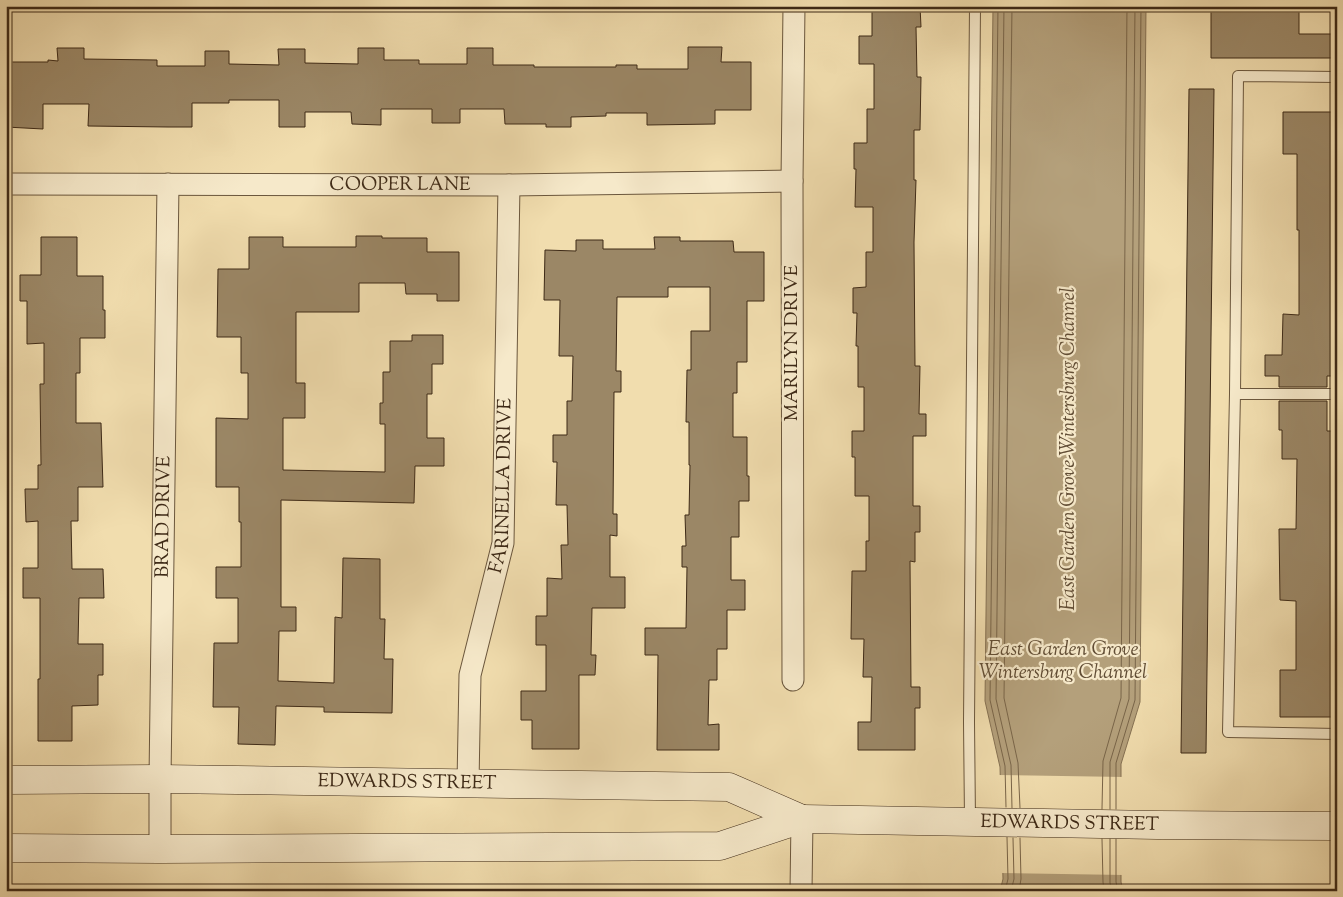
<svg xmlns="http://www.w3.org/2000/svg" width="1343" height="897" font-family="'Sorts Mill Goudy',serif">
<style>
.water{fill:#b4a07b;stroke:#857153}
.pier{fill:#f1ddae}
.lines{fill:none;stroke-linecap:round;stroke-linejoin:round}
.shore{stroke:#796549;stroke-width:1}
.building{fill:#9b8766;stroke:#3e2a17}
.service-casing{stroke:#6b573d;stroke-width:12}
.minor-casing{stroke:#6b573d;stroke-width:23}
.secondary-casing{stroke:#3e2a17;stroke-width:29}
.service{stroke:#f6e9ca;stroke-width:10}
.minor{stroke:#f6e9ca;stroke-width:21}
.secondary{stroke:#f6e9ca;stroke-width:28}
.labels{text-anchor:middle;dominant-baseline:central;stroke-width:4.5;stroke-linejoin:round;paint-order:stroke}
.street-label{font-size:19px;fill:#3e2a17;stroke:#f6e9ca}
.water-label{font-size:20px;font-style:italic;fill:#614d35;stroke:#f6e9ca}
</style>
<rect width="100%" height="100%" fill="#f1ddae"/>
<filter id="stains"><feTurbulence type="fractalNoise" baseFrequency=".004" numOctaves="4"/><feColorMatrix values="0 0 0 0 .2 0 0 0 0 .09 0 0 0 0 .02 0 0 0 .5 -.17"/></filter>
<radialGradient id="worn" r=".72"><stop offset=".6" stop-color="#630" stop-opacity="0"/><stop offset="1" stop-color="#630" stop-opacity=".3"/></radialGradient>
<polygon class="water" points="993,6 1146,6 1140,702 1121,764 1121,882 1123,891 1000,891 1003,879 1000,767 985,701"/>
<polygon class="pier" points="997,775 1124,777 1124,875 1000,873"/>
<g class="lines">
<g class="shore">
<polyline points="998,6 990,700 1005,766 1006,807"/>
<polyline points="1004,6 996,699 1011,765 1012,808"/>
<polyline points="1012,6 1004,698 1018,763 1020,808"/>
<polyline points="1102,809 1103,761 1121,698 1127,6"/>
<polyline points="1110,809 1110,762 1129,699 1135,6"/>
<polyline points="1116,809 1116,763 1135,700 1141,6"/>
<polyline points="1102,839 1103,882 1104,891"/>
<polyline points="1110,839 1110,883 1112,891"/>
<polyline points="1116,839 1116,882 1118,891"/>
<polyline points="1005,891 1008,879 1007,837"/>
<polyline points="1011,891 1014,879 1013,838"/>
<polyline points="1019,891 1021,879 1020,838"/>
</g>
</g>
<g class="building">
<polygon points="872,6 920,6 921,27 916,27 917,77 921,77 920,130 914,130 914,180 916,180 914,242 915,366 920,366 919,414 926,414 926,436 913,436 913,506 920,506 920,532 915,532 915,562 910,561 911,687 920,687 920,708 915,708 915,750 858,750 858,722 871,722 872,677 863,677 864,639 851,639 852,571 866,571 866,541 869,541 869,496 855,496 855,457 852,457 852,431 864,431 864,387 858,387 858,346 856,346 857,313 853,313 853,288 866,287 866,252 873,252 873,207 855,207 856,169 854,169 854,143 867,143 867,109 874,109 874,64 859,64 859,36 872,36"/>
<polygon points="1211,6 1299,6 1299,34 1337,34 1337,58 1211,58"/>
<polygon points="688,47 722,47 721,62 751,62 751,110 715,110 715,124 647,125 647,113 606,113 606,116 571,117 571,127 546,127 546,124 505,124 504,109 460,109 460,123 432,123 432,109 381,109 381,125 352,124 351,112 305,112 305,127 279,127 279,100 229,100 229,103 192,103 192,127 168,127 88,126 89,104 43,104 43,129 6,127 6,62 48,62 48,60 58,61 57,48 84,48 84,59 157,60 157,66 205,66 205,51 229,51 229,64 279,65 278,49 305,49 305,63 358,64 358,48 384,48 384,60 419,60 419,64 467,64 467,48 493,48 493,65 534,65 534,67 616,67 616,65 637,65 637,69 688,69"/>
<polygon points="1189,89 1214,89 1206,753 1181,753"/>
<polygon points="1283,112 1337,112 1337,376 1327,376 1327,387 1279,387 1279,376 1265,376 1265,355 1282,355 1283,314 1299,315 1299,230 1297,230 1297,154 1283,154"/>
<polygon points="356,236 382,236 382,238 427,238 427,252 459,252 459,301 437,301 437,294 406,294 405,283 359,283 359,312 296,312 296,383 305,383 305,418 283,418 283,470 385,472 385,424 380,424 380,403 383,403 383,372 390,372 390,341 412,341 412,335 443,335 443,364 432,364 432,394 427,394 427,438 444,438 444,466 415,466 414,503 281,500 281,607 296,607 296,631 279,631 278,681 334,683 335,617 342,618 343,558 380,559 380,619 385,619 384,659 393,659 392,713 324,712 324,707 276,706 275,745 238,744 239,707 213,707 214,643 238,643 238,598 216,598 216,567 241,567 241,522 239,522 239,487 216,487 216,418 248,419 248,373 241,373 241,337 217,337 218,269 249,269 249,237 283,237 283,247 356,247"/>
<polygon points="41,237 77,237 77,276 103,276 103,310 105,310 105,338 80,338 80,373 76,373 76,423 101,423 103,487 78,487 78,521 71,521 72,569 103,569 104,598 79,598 78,644 103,644 103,675 98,675 98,705 72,706 72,741 38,741 38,679 40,679 40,598 23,598 23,568 38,568 38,521 26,522 25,489 38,489 38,465 41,465 40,384 44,384 44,343 27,344 27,301 20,301 20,275 41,275"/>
<polygon points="654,237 680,237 680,241 733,241 734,252 764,252 764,301 747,301 747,362 737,362 737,393 733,393 733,437 747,437 747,476 749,476 749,501 739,501 739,537 731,537 731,580 745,580 745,610 727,610 727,649 717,649 717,680 709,680 708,725 719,724 719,750 657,750 658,655 645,655 645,628 686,628 687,567 682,567 682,546 686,546 685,515 689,515 690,465 689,465 689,422 686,422 687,370 691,370 691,331 710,331 710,287 668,287 668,297 617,297 616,371 621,371 621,392 614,392 613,514 617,514 617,536 610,535 610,577 625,577 625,608 592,608 591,655 596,655 595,675 579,675 579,749 532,749 532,720 521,720 521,691 546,691 546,645 536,645 536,616 547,616 547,578 562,579 561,545 568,545 567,505 556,505 557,462 553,462 553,435 567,435 567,401 572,401 573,356 559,356 560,300 544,300 545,250 576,251 576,240 603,240 603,249 655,249"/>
<polygon points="1279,401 1327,401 1327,431 1337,431 1337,717 1280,717 1280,670 1296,670 1296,601 1280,600 1279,529 1296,529 1297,459 1282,459 1282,430 1279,430"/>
</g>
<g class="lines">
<g class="service-casing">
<g id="service">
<polyline points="1337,77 1238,76 1235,394 1228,732 1337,734"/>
<polyline points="1235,394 1337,394"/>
<polyline points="970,820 969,722 975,6"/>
</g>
</g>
<g class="minor-casing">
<g id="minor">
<path id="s1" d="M6,184L509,185L792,181"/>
<polyline points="793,680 792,181 794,6"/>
<path id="s2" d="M468,783L470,675L503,543L509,185"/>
<path id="s3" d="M160,849V779L168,184"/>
<polyline points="801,891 802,819"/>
</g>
</g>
<g class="secondary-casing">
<g id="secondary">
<path id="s4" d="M6,780L160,779L729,787L802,819"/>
<path id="s5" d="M6,848L160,849L720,846L802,819L1157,825L1337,826"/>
</g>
</g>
<use href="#service" class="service"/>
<use href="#minor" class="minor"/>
<use href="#secondary" class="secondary"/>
</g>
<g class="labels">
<g class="street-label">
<text stroke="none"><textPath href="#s1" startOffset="394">COOPER LANE</textPath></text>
<text transform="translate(792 343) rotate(-90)">MARILYN DRIVE</text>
<text stroke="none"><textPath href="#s2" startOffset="301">FARINELLA DRIVE</textPath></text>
<text stroke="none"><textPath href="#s3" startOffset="332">BRAD DRIVE</textPath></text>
<text stroke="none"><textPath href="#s4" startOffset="401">EDWARDS STREET</textPath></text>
<text stroke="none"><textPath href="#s5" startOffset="1068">EDWARDS STREET</textPath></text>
</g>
<g class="water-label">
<text transform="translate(1069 449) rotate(-90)">East Garden Grove-Wintersburg Channel</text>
<text x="1063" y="650">East Garden Grove<tspan x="1063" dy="23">Wintersburg Channel</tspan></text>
</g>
</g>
<rect width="1343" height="897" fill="none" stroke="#f1ddae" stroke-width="25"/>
<rect x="8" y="8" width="1328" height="882" fill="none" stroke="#3e2a17" stroke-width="2.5"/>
<rect x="12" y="12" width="1318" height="872" fill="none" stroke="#3e2a17"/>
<rect width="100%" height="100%" filter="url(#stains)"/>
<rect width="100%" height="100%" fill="url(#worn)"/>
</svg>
